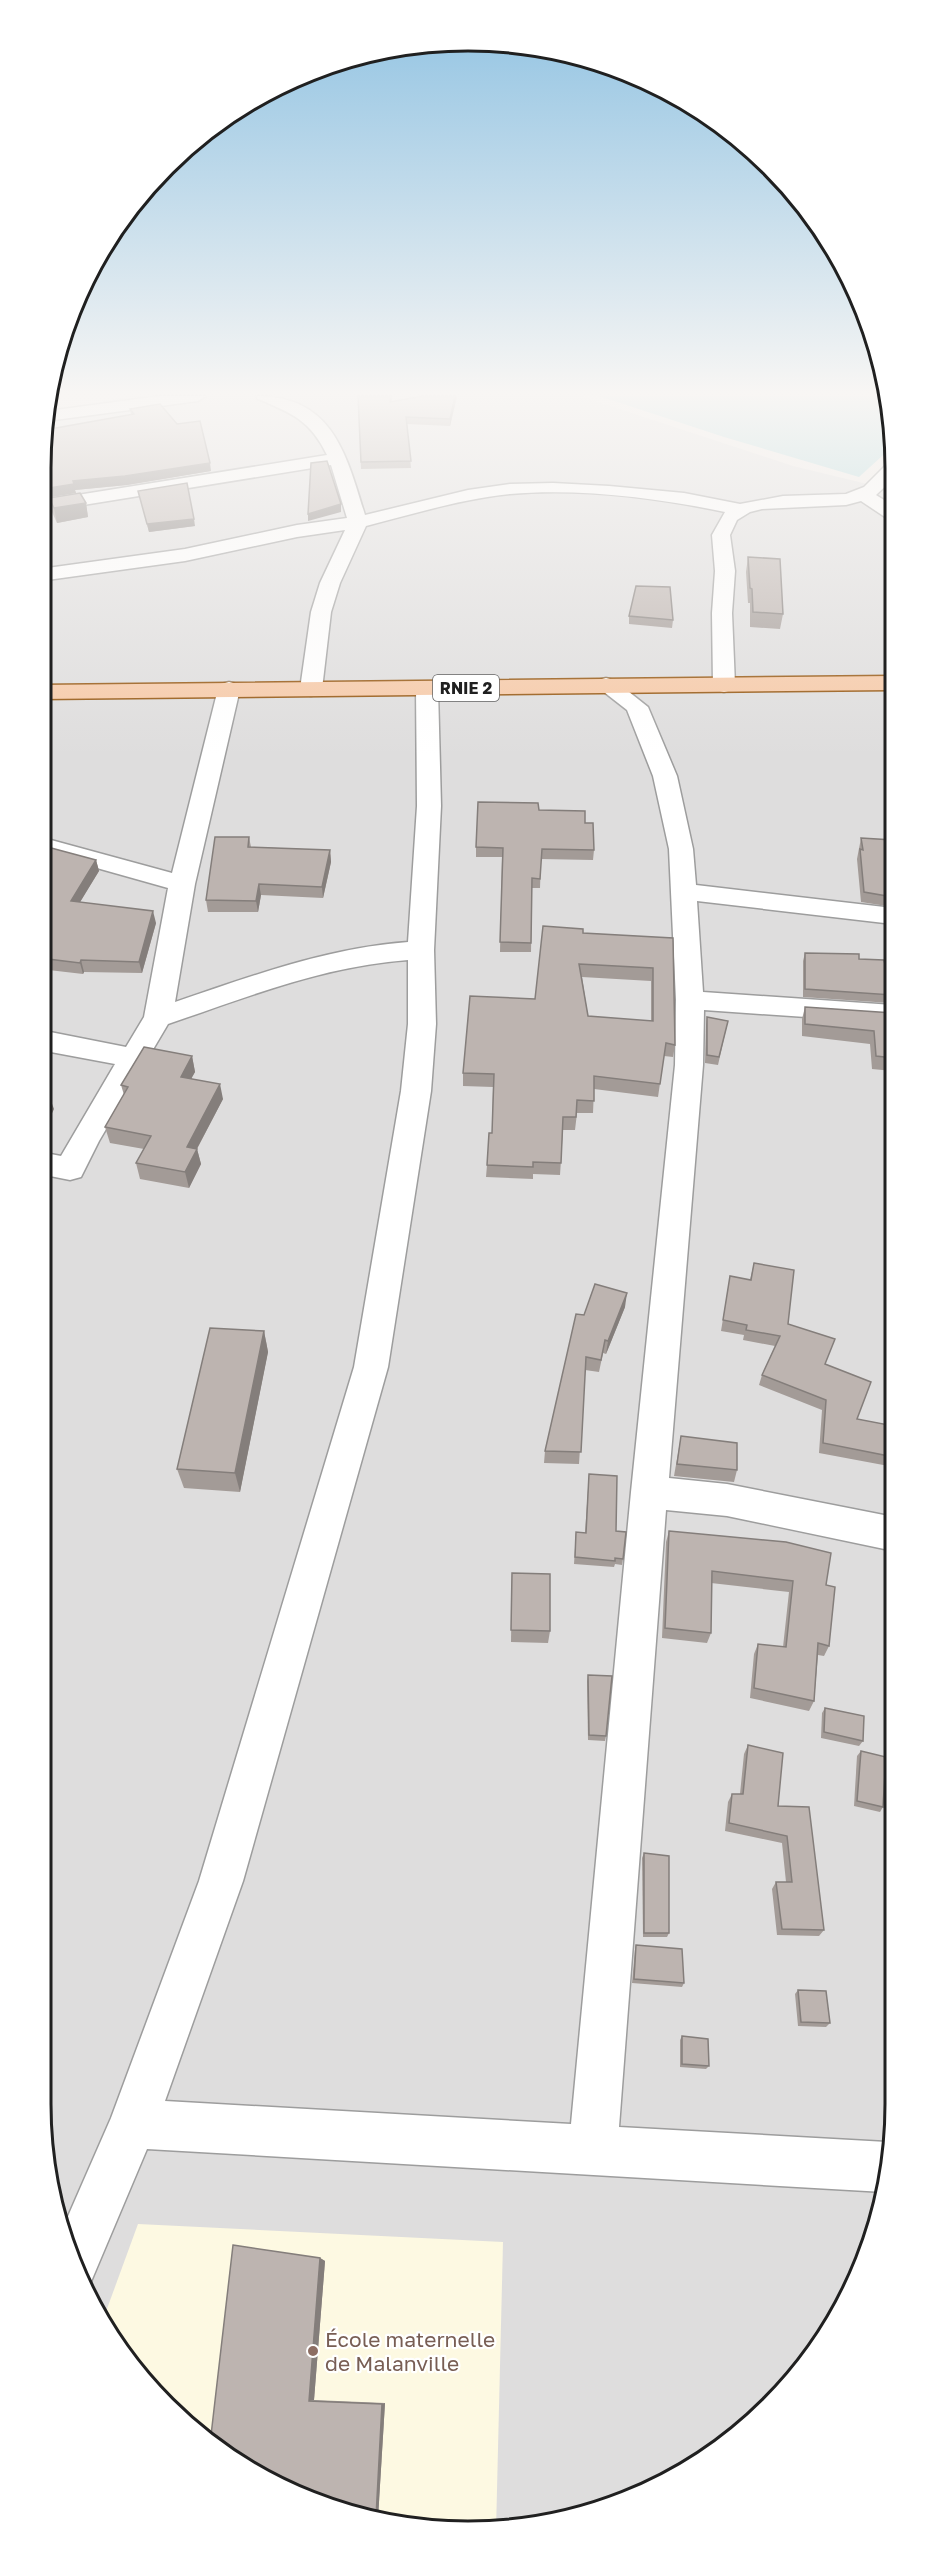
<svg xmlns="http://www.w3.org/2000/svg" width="936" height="2572" font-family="'Golos Text',sans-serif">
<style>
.residential{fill:#dedddd}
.education{fill:#fdf9e2}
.water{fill:#aad6da}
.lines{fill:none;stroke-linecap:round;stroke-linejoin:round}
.minor-casing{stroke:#9d9d9d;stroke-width:3}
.primary-casing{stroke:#92520a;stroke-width:3}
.minor{fill:#fff;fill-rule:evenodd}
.primary{fill:#f6c8a5;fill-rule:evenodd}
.wall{fill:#a39b97;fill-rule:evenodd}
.shaded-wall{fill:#847e7b}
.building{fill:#bdb4b0;stroke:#847e7b;stroke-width:1.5;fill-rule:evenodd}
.education-dot{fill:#8d6e63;stroke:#fff;stroke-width:2}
.labels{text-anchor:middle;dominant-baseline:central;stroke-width:4.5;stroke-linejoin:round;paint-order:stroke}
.shield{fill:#fff;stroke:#636363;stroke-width:1.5}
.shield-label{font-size:16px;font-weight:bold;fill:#202020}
.near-education-label{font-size:21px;fill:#785e54;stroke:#fff;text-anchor:start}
.rim{fill:none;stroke:#202020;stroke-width:3}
</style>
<rect width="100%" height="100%" fill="#f0ebe7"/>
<polygon class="residential" points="131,396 580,396 793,466 892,490 895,2104 881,2214 823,2342 771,2406 706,2459 578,2517 496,2531 413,2528 279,2487 207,2443 147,2386 73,2267 49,2187 40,2104 40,468 48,412"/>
<polygon class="education" points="138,2224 503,2242 496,2531 413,2528 279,2487 207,2443 147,2386 104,2317"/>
<polygon class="water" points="599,396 869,396 889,401 892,412 892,447 859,477 724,437"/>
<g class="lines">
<g class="minor-casing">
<g id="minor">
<polygon points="160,396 206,396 198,401 47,421 48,411"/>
<path d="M256,396C333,396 346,454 365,515L468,490L510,484L553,483L609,486L684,493L740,504L783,496L846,494L864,487L886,465L892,464V480L876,495L892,505V519L885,517L861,501L846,505L762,509L750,512L737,520L730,535L735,571L732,613L735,685L732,690L724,692L716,690L713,685L712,613L715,571L712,535L725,512C658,498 578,488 510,494C461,499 413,514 366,526L340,583L331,612L322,689L319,694L311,696L303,694L300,689L311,612L320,583L345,530L297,537L185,561L40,581V569L185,549L297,525L347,518L331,465L40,512V501L327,455C311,421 292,413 258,399Z"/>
<path d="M606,678L614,680L648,707L677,776L693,849L696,885L893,908V924L697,901L703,992L893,1005V1023L704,1010L703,1065L669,1478L727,1484L894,1517V1551L727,1516L666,1510L619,2127L887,2142L890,2144L884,2192L147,2149L90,2284L85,2286L73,2267L62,2230L111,2118L199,1881L354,1367L401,1091L408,1024V960C324,966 247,997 168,1024L99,1141L81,1177L70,1180L40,1174V1152L61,1156L115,1064L40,1050V1030L126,1047L144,1017L168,888L40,852V837L172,873L218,689L221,684L229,682L237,684L240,689L195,884L175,1002C252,976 327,948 408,942L417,806L416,689L419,684L427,682L435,684L438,689L441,806L434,950L436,1024L431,1091L388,1367L243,1881L165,2101L571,2124L631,1492L675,1065L676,1000L669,849L653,776L627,710L595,685L598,680Z"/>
</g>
</g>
<g class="primary-casing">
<polygon id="primary" points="892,676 892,690 40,699 40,685"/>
</g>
<use href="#minor" class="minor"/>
<use href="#primary" class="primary"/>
</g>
<g class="wall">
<polygon points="358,396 392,396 392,402 422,396 457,396 450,426 407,424 411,468 361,469"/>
<polygon points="130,409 211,471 127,485 75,490 76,493 45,498 40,488 40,468 131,414"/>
<polygon points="138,491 195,526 149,532"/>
<polygon points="49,498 86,503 88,517 57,523 52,512"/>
<polygon points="748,557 783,614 780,629 750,627 750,603 748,603 746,572"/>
<polygon points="629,616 673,620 672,628 629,624"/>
<polygon points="539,810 585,823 594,850 593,860 541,859 540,888 532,888 531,952 500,952 502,857 476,857 476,847"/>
<polygon points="249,837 251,847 330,850 331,862 323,898 261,895 258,912 208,912 206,900"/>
<polygon points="861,838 893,840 893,907 861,902 857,859"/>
<polygon points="40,845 96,860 99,871 80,902 156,923 142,973 84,972 83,974 40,969"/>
<path d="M583,933L673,938L675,1045L673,1057L664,1056L658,1097L594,1089L593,1113H577L575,1130H563L560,1175L533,1174V1179L486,1177L487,1165L492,1133L493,1087L463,1086V1073L535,999ZM582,977L651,981V1021L588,1016Z"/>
<polygon points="805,953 859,959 892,995 890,1003 803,997 803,961"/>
<polygon points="805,1007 893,1013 893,1071 872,1069 870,1044 802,1036 802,1019"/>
<polygon points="707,1017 728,1021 718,1065 705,1063 706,1025"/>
<polygon points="192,1056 195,1072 191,1078 223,1099 197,1149 201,1164 189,1188 140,1179 136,1163 144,1149 110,1143 105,1127 124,1095 121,1085"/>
<polygon points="754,1263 788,1324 826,1364 857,1419 894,1426 894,1467 819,1453 822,1410 759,1385 762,1375 775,1346 743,1340 744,1335 721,1331 730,1276 750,1280"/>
<polygon points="625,1307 606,1354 603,1353 599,1372 585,1370 579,1464 544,1463 545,1451 584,1315"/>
<polygon points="264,1331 268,1352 240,1492 184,1488 177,1469"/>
<polygon points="681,1436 737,1470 734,1482 674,1476"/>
<polygon points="589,1474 616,1531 623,1559 622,1565 615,1564 614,1567 574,1564 576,1532 585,1533"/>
<polygon points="669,1531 826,1585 829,1646 824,1656 818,1655 814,1701 809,1711 750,1698 754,1654 758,1644 783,1647 789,1592 711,1583 711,1633 707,1643 662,1638 666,1542"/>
<polygon points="512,1573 550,1631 548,1643 511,1642"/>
<polygon points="588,1675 606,1736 605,1741 588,1740 587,1681"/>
<polygon points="825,1708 863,1741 859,1746 821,1738 822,1713"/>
<polygon points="748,1745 778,1806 824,1930 819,1936 777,1935 772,1889 776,1882 786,1882 782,1843 725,1831 728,1802 732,1794 740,1794 744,1754"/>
<polygon points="861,1751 883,1807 880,1812 854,1806 857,1756"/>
<polygon points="644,1853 669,1933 667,1937 643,1937 642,1858"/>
<polygon points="636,1945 684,1983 682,1987 632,1983 635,1949"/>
<polygon points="798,1990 830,2023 826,2027 798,2026 795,1994"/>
<polygon points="682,2036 709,2066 706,2069 680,2067 680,2040"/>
<polygon points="320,2258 325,2261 314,2400 385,2403 378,2518 279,2487"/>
</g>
<g class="shaded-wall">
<polygon points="455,396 457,396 450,426 450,419"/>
<polygon points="210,463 211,471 127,485 75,490 76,493 45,498 43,489 73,481"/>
<polygon points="86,503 88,517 57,523 54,508"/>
<polygon points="341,504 341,512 308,521 308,514"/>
<polygon points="194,519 195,526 149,532 147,524"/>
<polygon points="330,850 331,862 323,898 322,887"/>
<polygon points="96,860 99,871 74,912 71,901"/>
<polygon points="259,884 261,895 258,912 256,901"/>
<polygon points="153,911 156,923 142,973 139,962"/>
<polygon points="81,960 84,972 83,974 80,963"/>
<polygon points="40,1042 44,1054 40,1061"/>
<polygon points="192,1056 195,1072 184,1092 181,1077"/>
<polygon points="220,1084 223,1099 193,1156 197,1149 201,1164 189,1188 185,1172 187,1147"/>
<polygon points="51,1101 54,1109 42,1135 40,1131 40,1124"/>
<polygon points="627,1293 625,1307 606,1354 608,1341"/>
<polygon points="264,1331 268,1352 240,1492 235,1473"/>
<polygon points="320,2258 325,2261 314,2400 309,2401"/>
<polygon points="385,2403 378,2518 376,2517 382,2404"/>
</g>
<g class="building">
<polygon points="358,396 391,396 390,402 422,396 455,396 450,419 406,417 411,461 361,462"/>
<polygon points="160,404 177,424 200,421 210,463 125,476 73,481 74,484 43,489 40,483 40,468 45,430 134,414 130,409"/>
<polygon points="327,461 341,504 308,514 311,463"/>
<polygon points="187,483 194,519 147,524 138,491"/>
<polygon points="80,493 86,503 54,508 49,498"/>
<polygon points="748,557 780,559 783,614 753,612 752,589 750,588"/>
<polygon points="636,586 670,587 673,620 629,616"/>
<polygon points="478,802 538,803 539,810 585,811 585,823 593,823 594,850 542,849 540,879 532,878 531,943 500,942 503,848 476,847"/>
<polygon points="215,837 249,837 248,847 330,850 322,887 259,884 256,901 206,900"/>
<polygon points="861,838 893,840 893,897 864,892 860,849 863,850"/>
<polygon points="40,845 96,860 71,901 153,911 139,962 81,960 80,963 40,958 40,933 41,932 40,932"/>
<path d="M543,926L583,929V933L673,938L675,1045L666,1043L660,1084L594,1076V1101L577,1100L576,1117H563L561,1163L533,1162V1167L487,1165L489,1133H492L494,1074L463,1073L470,996L535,999ZM579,964L653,968V1021L588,1016Z"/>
<polygon points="805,953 859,954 859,959 884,960 892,995 805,989"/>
<polygon points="805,1007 893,1013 893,1058 876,1056 874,1031 805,1024"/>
<polygon points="707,1017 728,1021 719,1057 707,1055"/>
<polygon points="144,1047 192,1056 181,1077 220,1084 187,1147 197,1149 185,1172 136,1163 151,1136 105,1127 128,1087 121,1085"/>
<polygon points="40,1100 51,1101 40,1124"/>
<polygon points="754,1263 794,1270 788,1324 835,1339 825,1364 871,1382 857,1419 894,1426 894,1457 823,1443 826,1400 762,1375 780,1336 746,1330 747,1325 723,1320 730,1276 751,1280"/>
<polygon points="595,1284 627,1293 608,1341 605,1340 601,1360 586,1357 581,1452 545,1451 576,1314 584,1315"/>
<polygon points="210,1328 264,1331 235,1473 177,1469"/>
<polygon points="681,1436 737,1443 737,1470 677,1464"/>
<polygon points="589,1474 617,1476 616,1531 626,1532 623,1559 615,1558 615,1561 575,1557 576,1532 586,1533"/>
<polygon points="669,1531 786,1542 831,1553 826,1585 835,1587 829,1646 818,1643 814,1701 754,1688 758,1644 786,1647 793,1581 712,1571 711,1633 665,1628"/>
<polygon points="512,1573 550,1574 550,1631 511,1630"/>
<polygon points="588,1675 612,1676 606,1736 589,1735"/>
<polygon points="825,1708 864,1716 863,1741 824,1732"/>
<polygon points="748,1745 783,1753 778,1806 809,1807 824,1930 782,1929 776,1882 792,1882 787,1836 729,1823 732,1794 743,1794"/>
<polygon points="861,1751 886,1757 883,1807 857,1801"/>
<polygon points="644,1853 669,1856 669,1933 644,1933"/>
<polygon points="636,1945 682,1949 684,1983 634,1979"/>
<polygon points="798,1990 826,1991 830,2023 801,2022"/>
<polygon points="682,2036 708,2039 709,2066 682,2064"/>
<polygon points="233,2245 320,2258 309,2401 382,2404 376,2517 279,2487 210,2444"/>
</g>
<linearGradient id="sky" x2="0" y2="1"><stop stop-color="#8fc2e2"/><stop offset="0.52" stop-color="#f8f6f4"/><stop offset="1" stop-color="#f8f6f4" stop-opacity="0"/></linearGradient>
<rect width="936" height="756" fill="url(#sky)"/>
<circle class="education-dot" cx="313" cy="2351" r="6"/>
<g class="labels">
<rect class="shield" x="433" y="675" width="66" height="26" rx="4.5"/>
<g class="shield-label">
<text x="466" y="688">RNIE 2</text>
</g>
<g class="near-education-label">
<text x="325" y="2339">École maternelle<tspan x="325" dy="24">de Malanville</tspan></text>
</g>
</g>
<path d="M0 0H936V2572H0ZM468 51H468A417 417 0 0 1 885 468V2104A417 417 0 0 1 468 2521H468A417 417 0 0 1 51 2104V468A417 417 0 0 1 468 51Z" fill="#fff" fill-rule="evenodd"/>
<path class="rim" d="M468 51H468A417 417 0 0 1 885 468V2104A417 417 0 0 1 468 2521H468A417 417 0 0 1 51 2104V468A417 417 0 0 1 468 51Z"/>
</svg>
